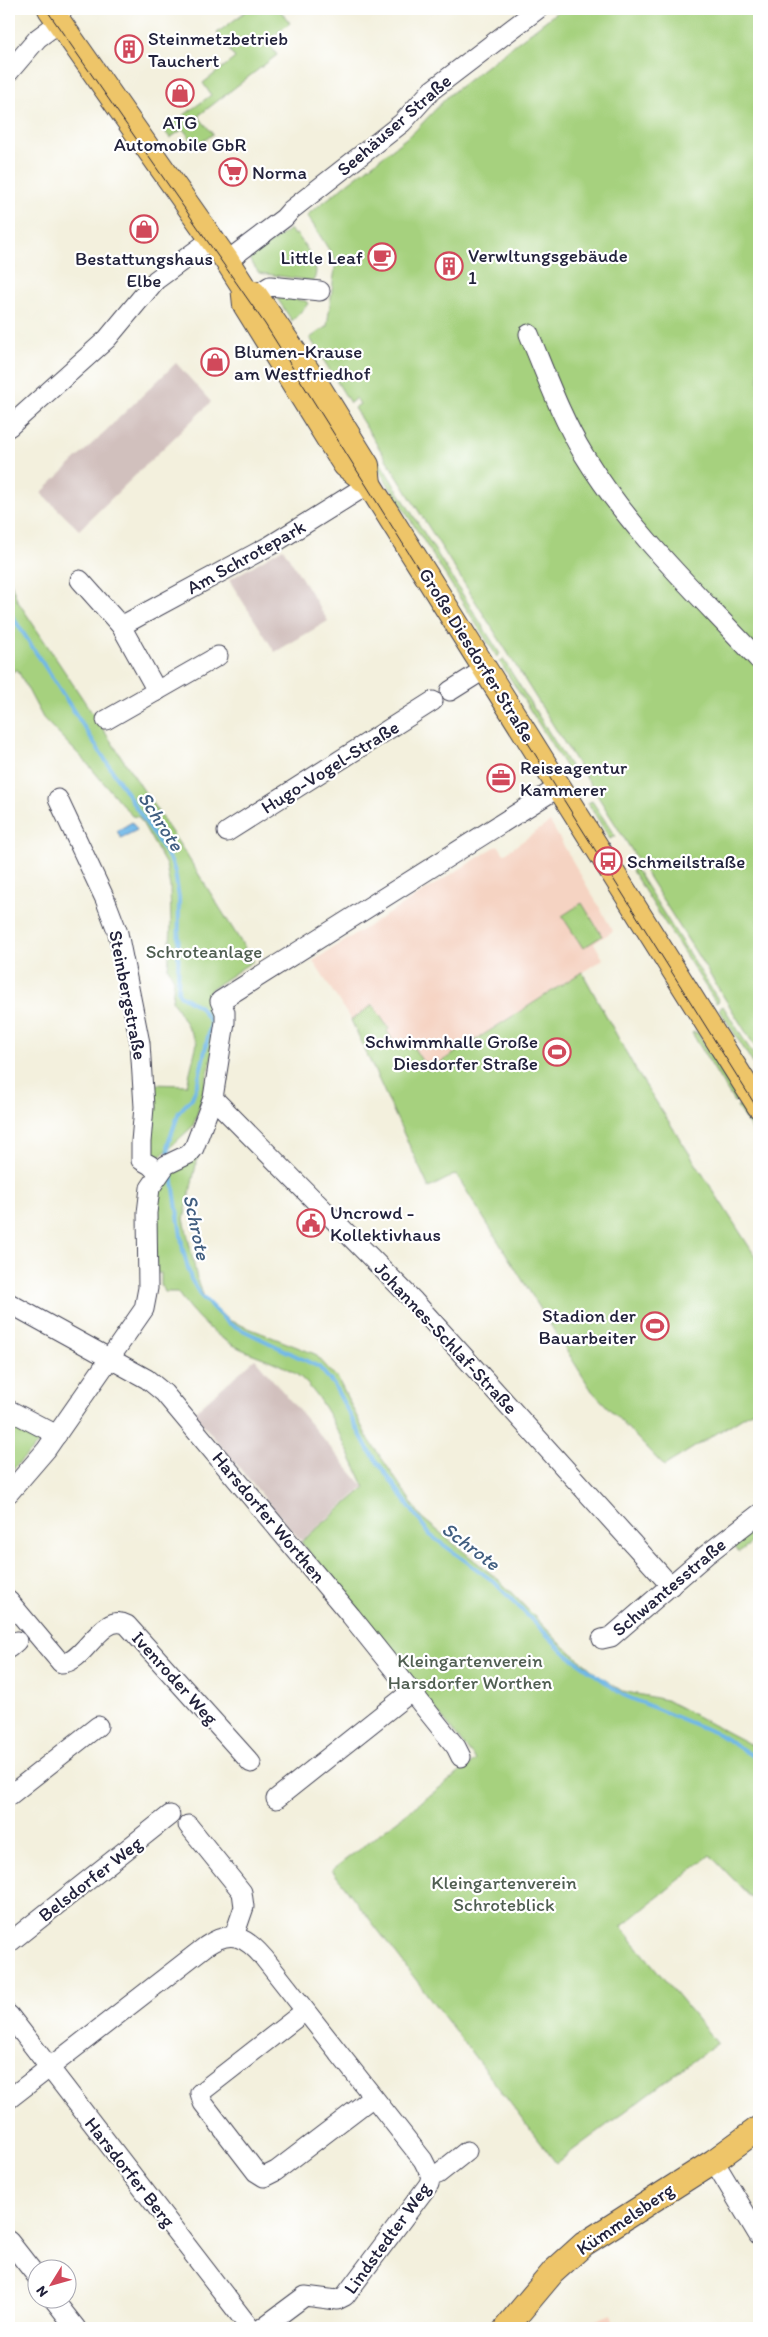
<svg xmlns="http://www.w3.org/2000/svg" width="768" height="2337" font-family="Itim,sans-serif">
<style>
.built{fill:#f5d3c2}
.industrial{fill:#d1c0bd}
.green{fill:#a6d17e;stroke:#647a5c}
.water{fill:#70b8e8;stroke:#496d92}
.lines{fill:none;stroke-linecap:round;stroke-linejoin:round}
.stream{stroke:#70b8e8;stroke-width:4}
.minor-casing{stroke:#414153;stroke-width:21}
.major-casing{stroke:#414153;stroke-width:26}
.minor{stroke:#fff;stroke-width:19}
.major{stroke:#eec569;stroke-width:24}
.tram{stroke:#22223b;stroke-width:1}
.labels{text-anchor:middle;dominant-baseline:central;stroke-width:4.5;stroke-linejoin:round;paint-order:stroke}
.poi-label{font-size:19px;fill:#22223b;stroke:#fff;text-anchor:start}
.street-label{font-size:19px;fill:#22223b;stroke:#fff}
.park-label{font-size:19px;fill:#505f52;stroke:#fff}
.water-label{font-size:20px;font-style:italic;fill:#415e80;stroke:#fff}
</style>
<rect width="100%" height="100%" fill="#fff"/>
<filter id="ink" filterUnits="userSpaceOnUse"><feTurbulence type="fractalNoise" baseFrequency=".02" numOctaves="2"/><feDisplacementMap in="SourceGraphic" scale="10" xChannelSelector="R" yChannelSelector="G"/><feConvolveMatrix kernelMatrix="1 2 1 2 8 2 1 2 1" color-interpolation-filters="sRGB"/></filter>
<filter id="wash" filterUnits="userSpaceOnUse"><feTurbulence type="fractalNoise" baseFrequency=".0096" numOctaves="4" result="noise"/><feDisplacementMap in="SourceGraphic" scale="20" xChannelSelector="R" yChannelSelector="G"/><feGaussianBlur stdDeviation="1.12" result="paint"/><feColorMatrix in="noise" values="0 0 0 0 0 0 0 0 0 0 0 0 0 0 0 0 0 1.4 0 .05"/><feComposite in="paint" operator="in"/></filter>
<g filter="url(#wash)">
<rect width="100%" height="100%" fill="#f3f0dd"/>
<g class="built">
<polygon points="550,822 613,931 594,943 603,959 427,1070 408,1039 396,1047 374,1006 351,1020 313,961 498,845 504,854"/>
<polygon points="611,2314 616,2328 576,2328"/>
</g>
<g class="industrial">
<polygon points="176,363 211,402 79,530 41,493"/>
<polygon points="283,548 328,621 275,652 229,580"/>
<polygon points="255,1359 364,1487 301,1541 193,1413"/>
</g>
<g class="green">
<polygon points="249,9 279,9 290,23 267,41 277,55 198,116 213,134 196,146 183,129 170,138 164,130 211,95 203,83 235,58 217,33"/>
<polygon points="561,9 759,9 759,1053 354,408 360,404 356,398 350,403 310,338 327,326 336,261 307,215 414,132 449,95"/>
<path d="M290,229L294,235L297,234C304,246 323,266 313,281L259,273L249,259Z"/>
<polygon points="279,297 306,301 308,304 292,321 277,298"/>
<polygon points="376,456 500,654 497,657 372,459"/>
<polygon points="9,577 17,600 186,854 253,961 211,989 207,996 217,1021 213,1052 200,1105 193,1126 154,1162 148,1084 187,1085 197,1043 172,1000 174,979 168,968 171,927 170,887 166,865 139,817 132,816 85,761 43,718 17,669 11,673 9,670"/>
<polygon points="503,659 575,774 572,777 500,662"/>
<polygon points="592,801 615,836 610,839 588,803"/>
<polygon points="635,868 719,1001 716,1003 632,871"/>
<polygon points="582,903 602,936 583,948 562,916"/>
<polygon points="582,972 637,1072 759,1262 759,1407 664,1466 592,1391 456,1174 429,1188 351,1020 373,1005 389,1029 387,1031 396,1046 408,1039 428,1070"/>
<polygon points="723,1006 759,1064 759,1073 719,1009"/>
<polygon points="694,1032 698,1033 739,1099 734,1102 692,1033"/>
<polygon points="742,1104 759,1131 759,1141 737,1107"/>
<path d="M198,1156L184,1219L198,1283L205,1299L228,1320L315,1354L338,1379L366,1435L422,1518L500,1581L560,1643L598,1675L622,1691L666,1700L759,1749V1906L710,1855L621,1927L717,2043L556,2163L332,1870L476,1760L301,1542L365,1488C352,1459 323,1395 300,1377C282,1363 261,1358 241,1349C214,1337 194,1315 177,1292H164L161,1285V1273H155L156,1194L168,1171Z"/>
<polygon points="9,1421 39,1436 39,1443 9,1473"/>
<polygon points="755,1528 759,1537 739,1552 733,1545"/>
</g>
<polygon class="water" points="132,822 137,830 121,838 117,831"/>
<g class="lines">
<g class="stream">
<polyline points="9,611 172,863 175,872 179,898 178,992 180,995 200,1007 211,1023 198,1082 192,1098 179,1112 168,1144 169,1156"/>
<polyline points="171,1168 183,1250 191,1279 201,1296 228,1323 319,1367 334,1385 368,1449 430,1535 493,1581 564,1652 623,1695 718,1734 759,1760"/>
</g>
</g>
</g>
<g filter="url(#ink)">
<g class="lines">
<g class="minor-casing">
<g id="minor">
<polyline points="9,72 38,38 57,24 62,10"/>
<polyline points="227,261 284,218 291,210 402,123 432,90 538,9"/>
<polyline points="257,294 270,286 320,291"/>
<path d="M529,334C546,375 561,417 584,455C631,532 699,595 759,660"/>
<polyline points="9,427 107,339 156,280 212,239"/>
<polyline points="80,580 121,626 271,545 369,484"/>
<polyline points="121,626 157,691"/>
<polyline points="450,691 485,669"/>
<polyline points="106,720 218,656"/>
<polyline points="58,799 105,899 118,933 140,1043 144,1107 141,1142 141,1160 150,1165 159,1174"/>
<polyline points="227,832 433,701"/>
<polyline points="213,1098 414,1301 671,1586"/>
<polyline points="9,1303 147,1379 164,1393 351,1616 456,1747 461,1757"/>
<polyline points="9,1410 57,1435"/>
<polyline points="9,1493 46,1450 144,1309 148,1288 147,1213 150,1188 166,1165 189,1154 194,1148 213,1098 225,1022 225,1012 220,1001 559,787"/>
<path d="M9,1601L61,1663C84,1665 101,1611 127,1625L251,1763"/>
<polyline points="602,1639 611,1637 706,1555 759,1514"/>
<polyline points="9,1648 17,1641"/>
<polyline points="9,1796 98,1726"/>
<polyline points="276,1799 412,1691"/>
<polyline points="188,1825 242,1892 244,1907 234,1936"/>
<polyline points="9,1943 170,1815"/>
<polyline points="305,2011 200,2093 203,2103 256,2172 264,2177 276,2171 373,2097"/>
<polyline points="9,2015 250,2328"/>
<path d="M9,2099L206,1946C231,1929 245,1936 264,1958L423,2160L431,2176"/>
<polyline points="714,2161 759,2236"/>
<polyline points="9,2241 38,2278"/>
<polyline points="54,2300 76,2328"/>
<polyline points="262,2328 305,2296 337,2300 345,2296 429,2184 431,2176 438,2174 467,2151"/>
</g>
</g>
<g class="major-casing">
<g id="major">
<polyline points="50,9 227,261 243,286 245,305 332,445 345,465 369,484 759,1106"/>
<polyline points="254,293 318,386 367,465 369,484"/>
<polyline points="506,2328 553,2272 584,2244 714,2161 759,2128"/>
</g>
</g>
<use href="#minor" class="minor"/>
<use href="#major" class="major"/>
<polyline class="tram" points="46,9 265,324 759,1111"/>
</g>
</g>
<defs>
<g id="building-ring" transform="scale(1.4375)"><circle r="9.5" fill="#fff" stroke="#d1495b" stroke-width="1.5"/><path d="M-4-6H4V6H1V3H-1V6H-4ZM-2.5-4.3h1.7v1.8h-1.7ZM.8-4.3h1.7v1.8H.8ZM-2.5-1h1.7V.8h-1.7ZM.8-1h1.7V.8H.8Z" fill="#d1495b"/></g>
<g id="shop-ring" transform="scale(1.4375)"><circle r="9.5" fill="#fff" stroke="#d1495b" stroke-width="1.5"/><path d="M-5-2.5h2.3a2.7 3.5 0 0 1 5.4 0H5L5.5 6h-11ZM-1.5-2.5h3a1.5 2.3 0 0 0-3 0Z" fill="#d1495b"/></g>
<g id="supermarket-ring" transform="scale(1.4375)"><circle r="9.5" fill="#fff" stroke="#d1495b" stroke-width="1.5"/><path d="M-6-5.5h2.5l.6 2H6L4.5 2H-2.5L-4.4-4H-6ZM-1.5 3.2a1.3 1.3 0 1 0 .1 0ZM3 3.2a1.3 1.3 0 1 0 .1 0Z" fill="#d1495b"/></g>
<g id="cafe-ring" transform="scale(1.4375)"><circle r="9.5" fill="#fff" stroke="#d1495b" stroke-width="1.5"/><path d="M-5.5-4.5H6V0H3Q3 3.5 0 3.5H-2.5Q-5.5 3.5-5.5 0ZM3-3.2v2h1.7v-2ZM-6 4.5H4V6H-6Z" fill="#d1495b"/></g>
<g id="office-ring" transform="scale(1.4375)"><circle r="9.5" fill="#fff" stroke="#d1495b" stroke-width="1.5"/><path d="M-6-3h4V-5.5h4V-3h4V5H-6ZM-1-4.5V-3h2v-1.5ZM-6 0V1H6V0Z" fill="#d1495b"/></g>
<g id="bus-ring" transform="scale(1.4375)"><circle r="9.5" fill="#fff" stroke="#d1495b" stroke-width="1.5"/><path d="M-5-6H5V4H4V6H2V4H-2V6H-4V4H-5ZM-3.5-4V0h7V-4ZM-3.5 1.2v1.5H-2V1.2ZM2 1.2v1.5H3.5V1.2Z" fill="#d1495b"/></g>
<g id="stadium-ring" transform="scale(1.4375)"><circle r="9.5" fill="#fff" stroke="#d1495b" stroke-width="1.5"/><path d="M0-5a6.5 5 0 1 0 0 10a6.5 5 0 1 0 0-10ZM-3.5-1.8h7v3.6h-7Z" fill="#d1495b"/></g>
<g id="civic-ring" transform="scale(1.4375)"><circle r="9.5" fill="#fff" stroke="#d1495b" stroke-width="1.5"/><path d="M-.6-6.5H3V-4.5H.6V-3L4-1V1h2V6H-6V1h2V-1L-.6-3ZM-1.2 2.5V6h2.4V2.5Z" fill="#d1495b"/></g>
</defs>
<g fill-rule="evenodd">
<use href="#building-ring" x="129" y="49"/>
<use href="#shop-ring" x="180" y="93"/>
<use href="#supermarket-ring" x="233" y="172"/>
<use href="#shop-ring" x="144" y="229"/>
<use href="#cafe-ring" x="382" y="257"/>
<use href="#building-ring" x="449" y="266"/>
<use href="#shop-ring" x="215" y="362"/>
<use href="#office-ring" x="501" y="778"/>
<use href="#bus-ring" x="608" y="861"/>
<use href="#stadium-ring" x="557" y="1052"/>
<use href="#civic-ring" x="311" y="1223"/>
<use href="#stadium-ring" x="655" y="1326"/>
</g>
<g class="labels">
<g class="poi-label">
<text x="148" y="38">Steinmetzbetrieb<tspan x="148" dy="22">Tauchert</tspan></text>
<text x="180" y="122" text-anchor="middle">ATG<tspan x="180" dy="22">Automobile GbR</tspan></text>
<text x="252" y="172">Norma</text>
<text x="468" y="255">Verwltungsgebäude<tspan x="468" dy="22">1</tspan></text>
<text x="363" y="257" text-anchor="end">Little Leaf</text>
<text x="144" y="258" text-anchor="middle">Bestattungshaus<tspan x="144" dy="22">Elbe</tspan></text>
<text x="234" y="351">Blumen-Krause<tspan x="234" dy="22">am Westfriedhof</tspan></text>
<text x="520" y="767">Reiseagentur<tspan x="520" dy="22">Kammerer</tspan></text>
<text x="627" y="861">Schmeilstraße</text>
<text x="538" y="1041" text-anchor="end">Schwimmhalle Große<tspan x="538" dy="22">Diesdorfer Straße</tspan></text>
<text x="330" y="1212">Uncrowd -<tspan x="330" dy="22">Kollektivhaus</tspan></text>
<text x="636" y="1315" text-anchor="end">Stadion der<tspan x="636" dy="22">Bauarbeiter</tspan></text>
</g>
<g class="street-label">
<text transform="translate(394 125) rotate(-41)">Seehäuser Straße</text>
<text transform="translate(246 557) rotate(-29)">Am Schrotepark</text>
<text transform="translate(477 655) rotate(58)">Große Diesdorfer Straße</text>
<text transform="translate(330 767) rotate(-32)">Hugo-Vogel-Straße</text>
<text transform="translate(128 995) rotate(79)">Steinbergstraße</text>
<text transform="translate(446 1338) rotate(47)">Johannes-Schlaf-Straße</text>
<text transform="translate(269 1517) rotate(50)">Harsdorfer Worthen</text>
<text transform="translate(669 1587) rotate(-40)">Schwantesstraße</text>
<text transform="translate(175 1678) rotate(48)">Ivenroder Weg</text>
<text transform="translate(90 1879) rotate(-38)">Belsdorfer Weg</text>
<text transform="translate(130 2172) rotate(52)">Harsdorfer Berg</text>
<text transform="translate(625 2219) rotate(-34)">Kümmelsberg</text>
<text transform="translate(387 2238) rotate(-54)">Lindstedter Weg</text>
</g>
<g class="park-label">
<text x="204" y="951">Schroteanlage</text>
<text x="470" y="1660">Kleingartenverein<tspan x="470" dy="22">Harsdorfer Worthen</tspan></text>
<text x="504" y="1882">Kleingartenverein<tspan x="504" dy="22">Schroteblick</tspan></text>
</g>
<g class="water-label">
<text transform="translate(161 821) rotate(57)">Schrote</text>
<text transform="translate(197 1227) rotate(78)">Schrote</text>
<text transform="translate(471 1546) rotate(37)">Schrote</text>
</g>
</g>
<rect width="768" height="2337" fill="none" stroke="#fff" stroke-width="30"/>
<g transform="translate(52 2284) rotate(233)"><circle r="24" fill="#ffffff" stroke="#a7a7b1"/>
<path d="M0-4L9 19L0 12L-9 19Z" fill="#d1495b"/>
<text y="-8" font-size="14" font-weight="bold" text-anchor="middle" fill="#22223b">N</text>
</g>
</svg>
